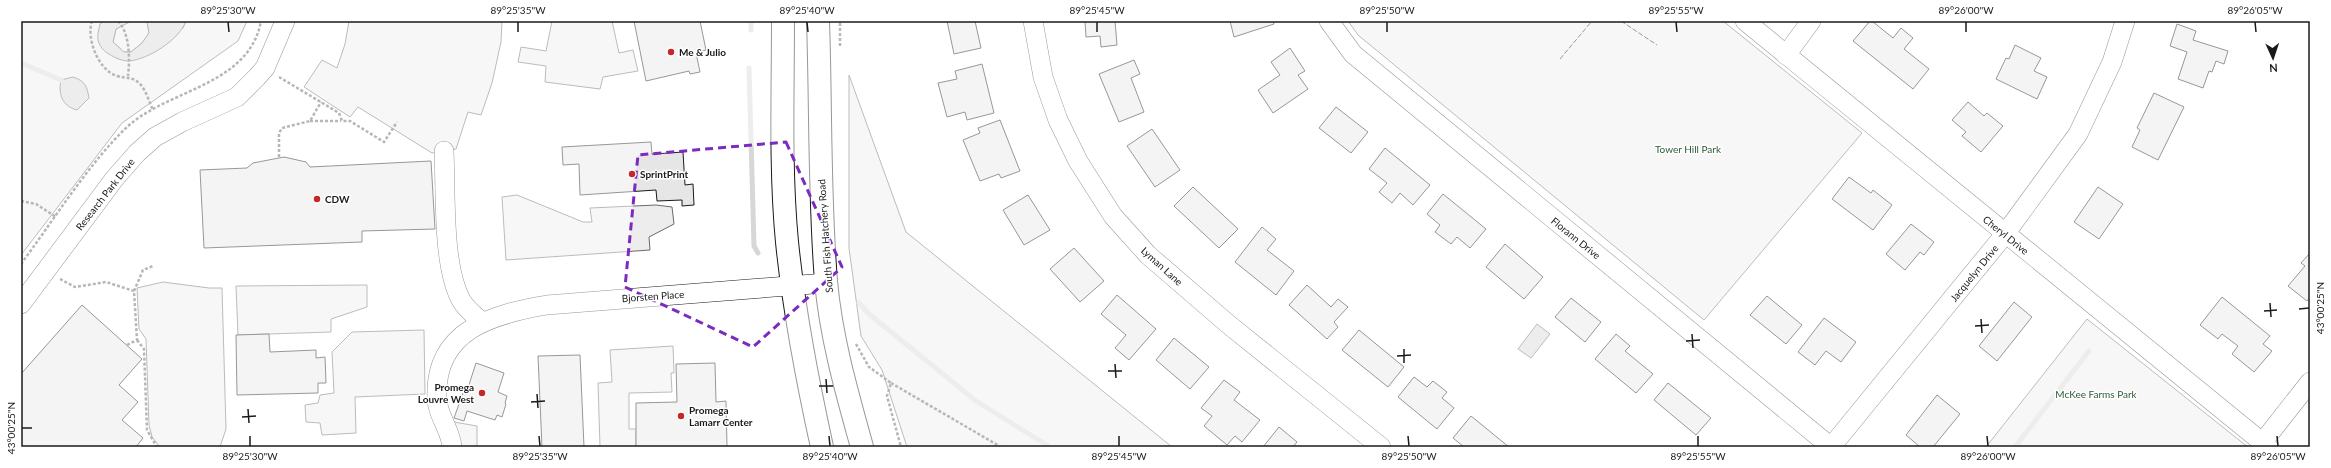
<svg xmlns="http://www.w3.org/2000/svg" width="2331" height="468" font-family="Lato,sans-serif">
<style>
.built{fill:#ededed;stroke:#6a6a6a}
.water{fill:#d7d7d7;stroke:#6a6a6a}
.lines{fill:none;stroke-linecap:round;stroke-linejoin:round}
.stream{stroke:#d7d7d7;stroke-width:5}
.building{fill:#e6e6e6;stroke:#1a1a1a}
.minor-casing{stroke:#1a1a1a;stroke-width:20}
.major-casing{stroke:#1a1a1a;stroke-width:24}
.path{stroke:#5f5f5f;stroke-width:2.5;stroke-dasharray:3 2;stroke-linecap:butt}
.minor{stroke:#fff;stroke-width:19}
.major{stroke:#fff;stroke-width:22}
.fence{stroke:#1a1a1a;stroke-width:1;stroke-dasharray:5 2;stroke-linecap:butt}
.marked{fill:none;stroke:#7b2cbf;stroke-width:3;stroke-dasharray:8 5;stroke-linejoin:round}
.ticks{fill:none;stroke:#1a1a1a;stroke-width:1.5}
.poi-dot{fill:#c62828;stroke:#fff;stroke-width:1.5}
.labels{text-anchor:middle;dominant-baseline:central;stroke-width:3;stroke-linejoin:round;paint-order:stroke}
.poi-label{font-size:10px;font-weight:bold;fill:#1a1a1a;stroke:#fff;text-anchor:start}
.park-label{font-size:10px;fill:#2b5a34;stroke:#fff}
.street-label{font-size:10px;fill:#1a1a1a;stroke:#fff}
.neatline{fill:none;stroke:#1a1a1a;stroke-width:1.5}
.ticks-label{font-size:10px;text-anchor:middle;fill:#1a1a1a}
</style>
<rect width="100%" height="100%" fill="#fff"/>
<g class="built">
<polygon points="21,21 104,21 100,24 118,59 183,28 186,21 247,21 238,41 122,123 21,255"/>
<polygon points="131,21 147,21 149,33 142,43 131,52 124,52 113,42 116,29"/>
<polygon points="349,21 502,21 501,42 492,83 481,115 468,112 456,149 432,153 358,107 350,117 304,87 322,60 337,68 345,44"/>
<polygon points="552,21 612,21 619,53 633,50 638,71 603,77 600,89 545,82 546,66 518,62 521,47 546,51"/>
<polygon points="1348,21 1723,21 1862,133 1704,320 1358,35"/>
<polygon points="849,75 906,232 1172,447 907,447 882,370 861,336 849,248"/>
<polygon points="517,195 583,222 592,222 590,208 656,205 672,207 674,224 649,237 650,250 506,260 502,197"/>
<polygon points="163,282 209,288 222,288 226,429 220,447 160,447 152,437 149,425 146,339 139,329 137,288"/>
<polygon points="367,285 367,307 331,319 331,332 238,335 236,286"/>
<polygon points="2087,319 2244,444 2249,447 1986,447"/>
<polygon points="424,330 425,394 355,397 356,433 322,435 320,423 306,422 305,405 318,403 320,395 334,393 332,352 352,332"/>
<polygon points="673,346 674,373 671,373 672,392 629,393 629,429 636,429 636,447 600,447 598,383 612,382 610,350"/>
<polygon points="454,422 477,426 477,447 454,447"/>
</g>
<g class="water">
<path d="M104,21H131L116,29L113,42L124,52H131L142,43L149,33L147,21H186C179,40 149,59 129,61C122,61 115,58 109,54C104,52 99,45 98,40C97,35 99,29 100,24Z"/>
<path d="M73,77C85,81 87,86 89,98L77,110C62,106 58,94 61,80Z"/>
<polygon points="1537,324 1550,334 1531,358 1518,349"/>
</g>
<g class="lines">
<g class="stream">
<polyline points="751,21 751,30"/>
<polyline points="21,63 61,80"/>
<polyline points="749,68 754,246 758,253"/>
<polyline points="859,303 869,314 976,401 1050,447"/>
<polyline points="2015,447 2089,351"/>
</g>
</g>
<g class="building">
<polygon points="634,21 700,21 706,50 696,53 700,72 690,74 689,71 646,81"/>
<polygon points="947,21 975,21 981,48 954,54"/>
<polygon points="1085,21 1115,21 1117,45 1101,47 1100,36 1086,37"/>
<polygon points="1230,21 1273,21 1274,24 1234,37"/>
<polygon points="1870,21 1872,21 1893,38 1901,28 1913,38 1904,49 1929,69 1913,89 1853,41"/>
<polygon points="2177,24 2196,31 2193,40 2228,51 2224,64 2216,61 2212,72 2209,71 2203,88 2178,79 2187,52 2170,46"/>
<polygon points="2015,45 2041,58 2034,71 2047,77 2037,99 1996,79 2006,58 2009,59"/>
<polygon points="1290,48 1305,71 1298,75 1308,89 1273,113 1258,90 1280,75 1271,62"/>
<polygon points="1134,60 1140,74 1131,78 1144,112 1119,122 1099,74"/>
<polygon points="982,64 994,113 967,120 965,112 947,117 938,83 957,79 955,71"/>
<polygon points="2154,93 2184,107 2158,160 2132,147 2140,130 2137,128"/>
<polygon points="1968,102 1984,116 1987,113 2003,126 1981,152 1962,136 1966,132 1952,120"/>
<polygon points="1336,107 1368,132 1351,153 1319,128"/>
<polygon points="1000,120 1020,171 1001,178 999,174 980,181 963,140 980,133 978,128"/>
<polygon points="1152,129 1180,170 1155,187 1127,146"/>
<polygon points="651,142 652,154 683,152 685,185 693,184 694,205 682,206 682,200 657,201 656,190 580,195 579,164 563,165 562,147"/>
<polygon points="1385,148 1430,185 1413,205 1400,193 1392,203 1379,192 1387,183 1369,169"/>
<polygon points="284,157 306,162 310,167 431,161 435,229 362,231 362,242 204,248 200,170 247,168 253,163"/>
<polygon points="1849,177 1871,193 1873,190 1892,205 1873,230 1832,199"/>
<polygon points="1193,187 1238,229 1219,248 1174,206"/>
<polygon points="2098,187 2123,204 2099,239 2074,222"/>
<polygon points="1443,194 1486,229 1470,248 1457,237 1451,244 1435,232 1440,225 1427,214"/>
<polygon points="1028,195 1050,230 1024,245 1003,210"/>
<polygon points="1911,224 1934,242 1924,255 1920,252 1905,270 1886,254"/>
<polygon points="1262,227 1276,239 1267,250 1294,271 1276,295 1235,262"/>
<polygon points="1505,244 1543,277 1524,299 1486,267"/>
<polygon points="1074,248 1104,281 1080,302 1050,269"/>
<polygon points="2310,253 2310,297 2307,301 2288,286 2305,266 2301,263"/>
<polygon points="1307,285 1331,307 1338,299 1348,307 1334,322 1338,327 1327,339 1289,305"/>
<polygon points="1117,295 1156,329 1129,360 1115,348 1126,335 1101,314"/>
<polygon points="1767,296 1802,325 1786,344 1750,315"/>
<polygon points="2222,297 2270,336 2263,344 2272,351 2254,372 2232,354 2238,346 2222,334 2218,339 2200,325"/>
<polygon points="1571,298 1601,322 1585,342 1555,317"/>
<polygon points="2014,302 2032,317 1997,361 1979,346"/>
<polygon points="82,305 142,359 119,385 138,402 122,420 143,438 136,447 24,447 21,444 21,374"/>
<polygon points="1824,318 1856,342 1841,362 1826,351 1815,365 1798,352"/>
<polygon points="1359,330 1404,367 1388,387 1342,350"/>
<polygon points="269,334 270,352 316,350 316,358 325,357 326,383 318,383 318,393 237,395 236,335"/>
<polygon points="1616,334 1630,346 1625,351 1653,374 1636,393 1595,359"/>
<polygon points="1174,338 1209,367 1190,389 1156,360"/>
<polygon points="580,355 584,447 542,447 538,356"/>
<polygon points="476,363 504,373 498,392 507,396 505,403 506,404 502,417 497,415 495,420 467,411 464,421 454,418 463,393 466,394"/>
<polygon points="715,363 716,402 726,401 727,447 636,447 636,403 677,402 676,364"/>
<polygon points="1414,377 1427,387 1433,381 1447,392 1442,398 1454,408 1437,429 1398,397"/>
<polygon points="1224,380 1240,392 1234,400 1260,420 1242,442 1235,436 1227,445 1204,426 1212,416 1201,408"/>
<polygon points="1668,383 1711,418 1696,435 1654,400"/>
<polygon points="1937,395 1960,414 1933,447 1920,447 1906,435"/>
<polygon points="1471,416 1509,447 1464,447 1453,438"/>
<polygon points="1279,427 1297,442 1293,447 1263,447"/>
</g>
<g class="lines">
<g class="minor-casing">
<g id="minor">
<polyline points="1033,21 1043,77 1058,120 1078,161 1113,216 1148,255 1228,324 1381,447"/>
<polyline points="1329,21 1353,54 1831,447"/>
<polyline points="1745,21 2268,447"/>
<polyline points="1786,55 1811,21"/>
<path d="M444,151C446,192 442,265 461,300C466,309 475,316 482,322"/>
<polyline points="21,304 115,178 137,153 155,137 182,122 237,97 257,77 265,68 285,21"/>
<polyline points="2262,443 2310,382"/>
<path d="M452,447C451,430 437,415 437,398C434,330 493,314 547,305L826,283"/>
<polyline points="1831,447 2005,234 2078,134 2112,62 2125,21"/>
</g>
</g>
<g class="major-casing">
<g id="major">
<path d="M783,21C783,94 780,169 787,242C794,311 807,379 822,447"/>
<path d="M818,21C821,108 819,195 826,281C831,338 847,393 862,447"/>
</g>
</g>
<g class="path">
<path d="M92,21C86,38 98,70 117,76C127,79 132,76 140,84C146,90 149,102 153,110"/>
<path d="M118,21C130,33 130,60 128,76"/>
<polyline points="840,46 840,21"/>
<polyline points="279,77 339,113 342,121 350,121 384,142 397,122"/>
<polyline points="310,121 341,121"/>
<polyline points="279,157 279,133 282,128 310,121 321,102"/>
<polyline points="21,201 36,204 56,217"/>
<path d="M21,264C53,221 89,163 127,127C168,89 249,86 261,21"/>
<polyline points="60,279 75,287 106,282 134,291 137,340 127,345"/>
<polyline points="134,291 143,270 153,266"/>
<polyline points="137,340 144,349 147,430 157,447"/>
<polyline points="856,344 869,367 891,383 887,396 901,447"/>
<polyline points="891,383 1001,447"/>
</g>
<use href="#minor" class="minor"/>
<use href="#major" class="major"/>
<g class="fence">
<polyline points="1621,21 1657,45"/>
<polyline points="1560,59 1592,21"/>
</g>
</g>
<path d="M0 0H2331V468H0ZM786,142L842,267L753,347L625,287L638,155Z" fill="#fff" fill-opacity=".55" fill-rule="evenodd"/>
<path class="marked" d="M786,142L842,267L753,347L625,287L638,155Z"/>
<path class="ticks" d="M228,22L229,32M518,22V32M807,22L808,32M1097,22V32M1387,22V32M1676,22L1677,32M1966,22V32M2255,22L2256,32M2270,303L2271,317M2299,309L2309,308M2264,311L2277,310M1981,319L1982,333M1975,326L1989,325M1692,334L1693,348M1686,341L1700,340M1404,349V363M1397,356L1411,355M1115,364L1116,378M1108,371H1122M826,379L827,393M819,386H833M537,394L538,408M531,402L545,401M248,409L249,423M242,417L256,416M22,428H32M250,436V446M539,436L540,446M829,436L830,446M1119,436V446M1408,436L1409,446M1698,436V446M1987,436L1988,446M2277,436L2278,446"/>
<g class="poi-dot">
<circle cx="671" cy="52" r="4"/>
<circle cx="632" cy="174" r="4"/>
<circle cx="317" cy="199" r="4"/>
<circle cx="482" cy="393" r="4"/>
<circle cx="681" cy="416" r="4"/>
</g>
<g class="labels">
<g class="poi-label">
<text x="679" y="52">Me &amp; Julio</text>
<text x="640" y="174">SprintPrint</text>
<text x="325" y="199">CDW</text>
<text x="474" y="387" text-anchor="end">Promega<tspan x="474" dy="12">Louvre West</tspan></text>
<text x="689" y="410">Promega<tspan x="689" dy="12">Lamarr Center</tspan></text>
</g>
<g class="park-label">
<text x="1688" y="149">Tower Hill Park</text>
<text x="2096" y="394">McKee Farms Park</text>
</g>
<g class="street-label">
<text transform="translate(105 194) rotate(-52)">Research Park Drive</text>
<text transform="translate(2006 235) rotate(39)">Cheryl Drive</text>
<text transform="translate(825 236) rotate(-94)">South Fish Hatchery Road</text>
<text transform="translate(1576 238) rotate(39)">Florann Drive</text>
<text transform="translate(1162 266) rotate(42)">Lyman Lane</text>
<text transform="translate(1974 273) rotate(-51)">Jacquelyn Drive</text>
<text transform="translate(653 296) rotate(-4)">Bjorsten Place</text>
</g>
</g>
<rect width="2331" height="468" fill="none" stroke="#ffffff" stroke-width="44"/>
<g transform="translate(2273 58) rotate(177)" stroke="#ffffff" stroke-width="3" paint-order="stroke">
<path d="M0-3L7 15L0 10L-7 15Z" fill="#1a1a1a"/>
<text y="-6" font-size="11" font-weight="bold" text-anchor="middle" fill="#1a1a1a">N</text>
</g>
<rect x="22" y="22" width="2287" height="424" class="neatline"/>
<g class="ticks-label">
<text x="228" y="14">89°25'30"W</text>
<text x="518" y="14">89°25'35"W</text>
<text x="807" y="14">89°25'40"W</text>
<text x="1097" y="14">89°25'45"W</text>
<text x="1387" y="14">89°25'50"W</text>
<text x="1676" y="14">89°25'55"W</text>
<text x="1966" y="14">89°26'00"W</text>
<text x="2255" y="14">89°26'05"W</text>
<text transform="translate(2320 308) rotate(-90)" y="4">43°00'25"N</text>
<text transform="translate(11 428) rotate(-90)" y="4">43°00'25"N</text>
<text x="250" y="460">89°25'30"W</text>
<text x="540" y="460">89°25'35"W</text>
<text x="830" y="460">89°25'40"W</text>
<text x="1119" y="460">89°25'45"W</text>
<text x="1409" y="460">89°25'50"W</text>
<text x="1698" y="460">89°25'55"W</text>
<text x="1988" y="460">89°26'00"W</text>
<text x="2278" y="460">89°26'05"W</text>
</g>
</svg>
